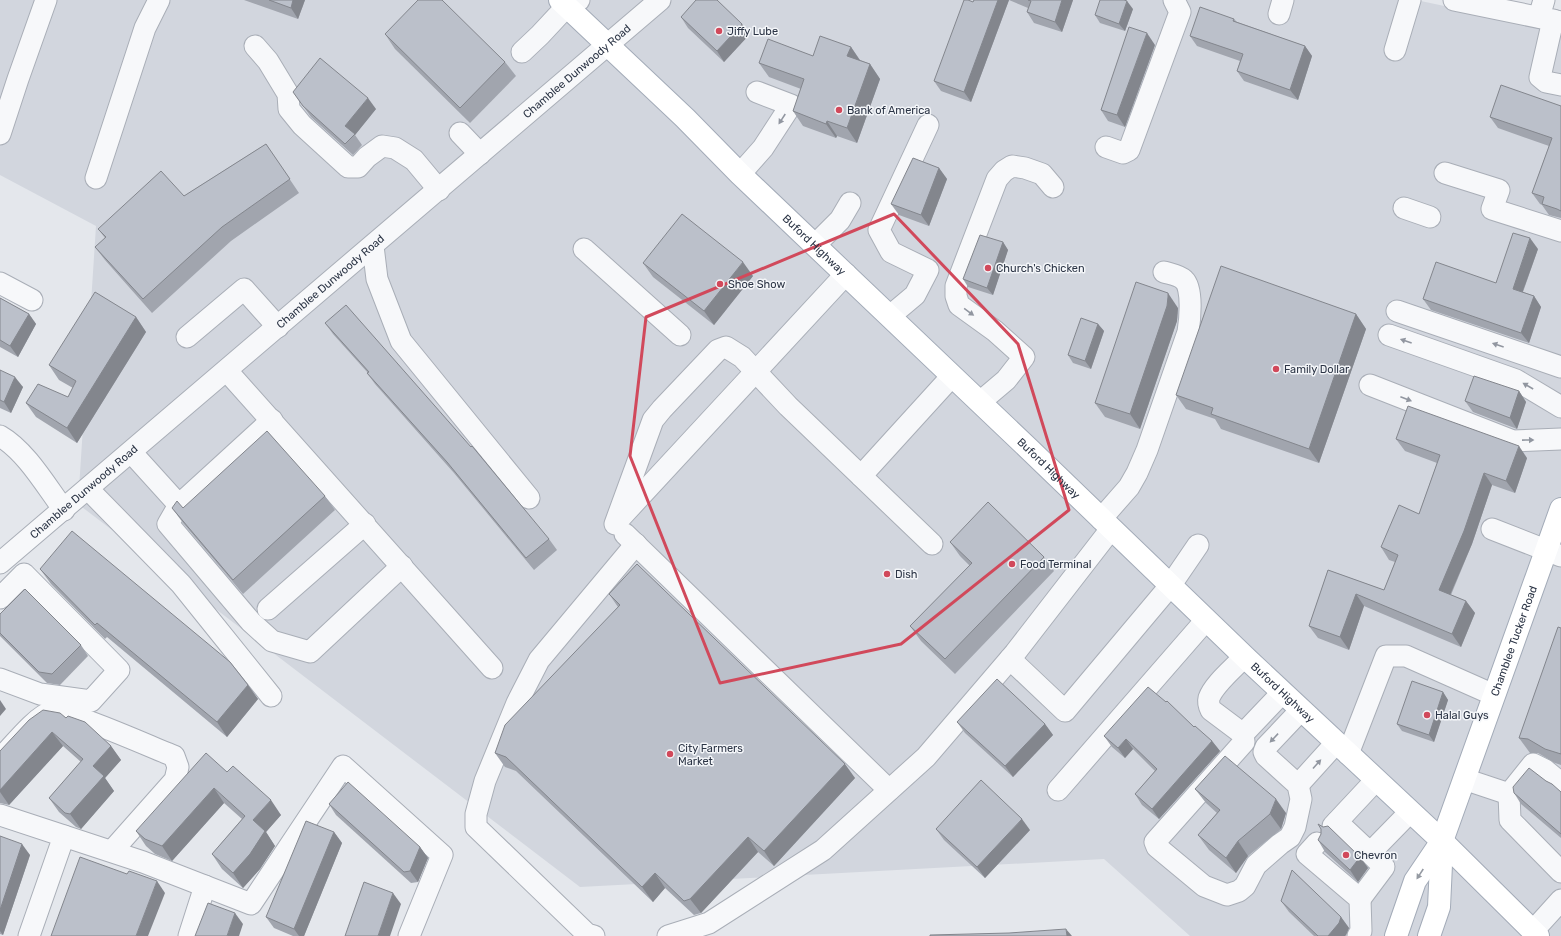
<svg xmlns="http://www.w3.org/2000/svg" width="1561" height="936" font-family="Rubik,sans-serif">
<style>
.built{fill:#d2d6de}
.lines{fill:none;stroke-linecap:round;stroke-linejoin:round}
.minor-casing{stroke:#a9aeb7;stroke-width:23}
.major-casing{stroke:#a3abb8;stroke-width:24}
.minor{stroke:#f7f8fa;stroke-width:21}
.major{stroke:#fff;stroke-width:22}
.wall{fill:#a1a5ae}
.shaded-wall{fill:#83868d}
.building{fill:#bbc0ca;stroke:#83868d}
.oneway{fill:#9196a0}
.oneway2{fill:#959aa2}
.marked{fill:none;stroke:#d1495b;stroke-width:3;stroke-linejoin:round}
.poi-dot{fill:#d1495b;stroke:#f4f6f9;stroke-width:1.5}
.labels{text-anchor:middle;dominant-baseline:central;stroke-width:3;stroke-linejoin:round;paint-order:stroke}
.poi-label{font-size:11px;fill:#2b3445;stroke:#f4f6f9;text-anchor:start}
.street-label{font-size:11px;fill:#2b3445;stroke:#f4f6f9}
</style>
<rect width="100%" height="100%" fill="#e4e7ec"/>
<polygon class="built" points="0,0 1416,0 1553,29 1561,28 1561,936 1190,936 1104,859 580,887 78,504 96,226 0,175"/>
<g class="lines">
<g class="minor-casing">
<g id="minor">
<polyline points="1454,0 1561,22"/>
<polyline points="1279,14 1283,0"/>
<polyline points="1539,17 1544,0"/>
<polyline points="1553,20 1540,77 1546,82 1561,85"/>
<polyline points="255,46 268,61 288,94 289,109 302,125 348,167 358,167 367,157 382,146 395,148 414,160 439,190"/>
<polyline points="1395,50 1410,0"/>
<polyline points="522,52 540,35 567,6 579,0"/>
<polyline points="460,133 480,154"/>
<polyline points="0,134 18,79 46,0"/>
<polyline points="1106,147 1123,153 1129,150 1180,12 1174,0"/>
<polyline points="1445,173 1499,190 1492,209 1561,231"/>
<polyline points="740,174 763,148 791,105 757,92"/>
<polyline points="96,178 145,28 159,0"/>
<polyline points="1404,208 1430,217"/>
<polyline points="815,245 840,220 850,203"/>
<polyline points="373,246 377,279 401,341 529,498"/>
<polyline points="584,249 680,335"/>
<polyline points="0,283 32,300"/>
<polyline points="1397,311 1561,367"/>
<polyline points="890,316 915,295 928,270 891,252 879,230 928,125"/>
<polyline points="1389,335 1516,380 1561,407"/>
<polyline points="187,337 244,289 278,327"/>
<polyline points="227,371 492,668"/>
<polyline points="1370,385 1513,441 1561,439"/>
<polyline points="980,402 1006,380 1024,357 995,331 959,305 956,296 956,286 997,179 1004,171 1012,166 1025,168 1042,174 1053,187"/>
<path d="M0,436C26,451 46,486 64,510"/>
<polyline points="131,452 179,505 272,420"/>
<polyline points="861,476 952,376"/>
<polyline points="88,489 181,584 271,696"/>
<polyline points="179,505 168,524 251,622 272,641 310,652 402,566"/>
<polyline points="621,517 846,274"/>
<path d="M1101,519L1129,487L1137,473L1147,450L1188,332C1190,320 1193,288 1184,280C1179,275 1170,274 1164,272"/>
<polyline points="615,524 653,420 662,409 718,350 726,347 742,357 788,406 932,544"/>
<polyline points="1492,529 1561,556"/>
<polyline points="625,534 889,790"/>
<path id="s1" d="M0,563L660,0"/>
<polyline points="0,598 24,574 119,670 91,701 40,694 0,679"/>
<polyline points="268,609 365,524"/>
<polyline points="1010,659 1065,711 1170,586 1198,545"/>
<polyline points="1282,693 1243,734 1244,742 1155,842 1157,847 1204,886 1227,895 1239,891 1245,886 1256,865 1280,844 1290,837 1295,827 1301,799 1298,785 1266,756 1264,752 1266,747 1301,710"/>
<path d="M1243,734L1211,710C1209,706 1208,702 1209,698C1214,684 1234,668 1244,657"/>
<polyline points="1348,754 1386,656 1406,656 1494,695"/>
<path d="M0,759C12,747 36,716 51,712C65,708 155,749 174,756L178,767L175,780L112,851"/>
<polyline points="1464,779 1509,794"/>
<polyline points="1561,783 1545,770 1533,764 1509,794 1510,820 1561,872"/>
<polyline points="1298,785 1336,743"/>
<polyline points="1058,790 1206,620"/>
<polyline points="0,815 64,836 29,936"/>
<polyline points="1337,822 1370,853 1410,812"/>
<polyline points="1333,826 1376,780"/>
<polyline points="64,836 143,862 251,904 343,766 442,855 409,936"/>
<polyline points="1317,843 1307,854 1360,899 1361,931 1358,936"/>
<polyline points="1360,899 1384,867 1370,853"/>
<polyline points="1533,931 1561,900"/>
<polyline points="189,936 205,886"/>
<polyline points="594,936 587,934 476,827 476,814 485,781 517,703 539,660 636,544"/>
<polyline points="668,936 709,923 823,850 926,757 1015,653 1111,529"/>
</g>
</g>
<g class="major-casing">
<g id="major">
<path id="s2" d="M560,0L685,118L740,174L1029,449L1248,660L1442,841L1538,936"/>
<path id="s3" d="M1396,936L1415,881L1442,841L1561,509"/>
<polyline points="1429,936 1439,907 1442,843"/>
</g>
</g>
<use href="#minor" class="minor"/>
<use href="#major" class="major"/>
</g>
<g class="wall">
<polygon points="244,0 305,0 298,19"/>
<polygon points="974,0 1073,0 1062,32 1034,23 1027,12 1028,8 1009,0 971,102 941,91 934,81"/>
<polygon points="1133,9 1125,31 1100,23 1095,15"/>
<polygon points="681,17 742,24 749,35 724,62 688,28"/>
<polygon points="1234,19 1237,22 1305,46 1312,56 1298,100 1244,81 1237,71 1240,61 1197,46 1190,36"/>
<polygon points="385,34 505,62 516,76 470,123 395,49"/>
<polygon points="1155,45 1125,127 1108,121 1101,110"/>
<polygon points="851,47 860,60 870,64 880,79 857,143 837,136 836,138 803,126 793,111 801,89 769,77 759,63 813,56"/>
<polygon points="293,92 376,109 355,135 362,145 353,155 311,117"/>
<polygon points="1561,106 1561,218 1549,215 1542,205 1540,204 1532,193 1549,146 1498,128 1490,117"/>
<polygon points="266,144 299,193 231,241 152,313 105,260 95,247 105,238 98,229 184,196"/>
<polygon points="939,168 947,179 929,226 899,215 891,204"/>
<polygon points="1003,242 1008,250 993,295 968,287 963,279"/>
<polygon points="1538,249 1523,292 1534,296 1541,307 1529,343 1431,310 1423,299 1496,283"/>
<polygon points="643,263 753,276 714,325 653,277"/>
<polygon points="0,298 29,314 36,324 18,357 0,347"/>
<polygon points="1178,308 1177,321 1140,429 1105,417 1095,403"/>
<polygon points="1356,314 1366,329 1319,463 1221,429 1215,419 1186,409 1176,395"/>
<polygon points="136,317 146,332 77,443 36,417 26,403 68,397 73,388 59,380 49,365"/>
<polygon points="325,323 549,539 557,550 534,570 454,473 375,384 367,373 368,373 333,334"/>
<polygon points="1098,324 1104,331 1091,369 1073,363 1068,355"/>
<polygon points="0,370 23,387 11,413 0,408"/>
<polygon points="1519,391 1526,402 1517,429 1473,412 1465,401"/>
<polygon points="1396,439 1527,458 1515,493 1492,485 1472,544 1451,595 1466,601 1475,613 1461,647 1364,606 1349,650 1318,638 1309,626 1328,570 1384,590 1395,562 1389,560 1381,547 1419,514 1437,463 1405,451"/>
<polygon points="325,496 335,510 243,594 183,523 172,508 183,508"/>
<polygon points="950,542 1044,557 1054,571 955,674 921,641 910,626 970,566 960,556"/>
<polygon points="40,569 248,685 258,699 227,737 107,637 105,639 51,584"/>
<polygon points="609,594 855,778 774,866 758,852 701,913 694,915 665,888 653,902 516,771 505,767 495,753 618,607"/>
<polygon points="0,614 81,645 88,656 60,685 47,683 0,636"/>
<polygon points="1561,628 1561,765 1555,763 1538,753 1530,753 1519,738"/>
<polygon points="1443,692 1448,700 1434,742 1402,731 1397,724"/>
<polygon points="66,718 111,746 121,760 105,778 114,791 81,829 76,827 59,812 49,798 81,762 63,746 9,805 0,803 0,751"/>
<polygon points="957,722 1045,724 1053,735 1013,777 965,733"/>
<polygon points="1104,736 1212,741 1220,751 1159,819 1142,805 1135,794 1155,771 1133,749 1125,758 1112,747"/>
<polygon points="227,772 281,815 266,832 275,846 260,869 243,888 222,869 212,854 242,819 224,803 172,861 155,854 146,846 136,831"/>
<polygon points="1546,781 1561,792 1561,838 1521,804 1514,793"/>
<polygon points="1195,789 1286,813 1281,829 1248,856 1236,873 1209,850 1198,835 1217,813 1206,803"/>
<polygon points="329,804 420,847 428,858 418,882 411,883 336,815"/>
<polygon points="936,829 1030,830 985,878 944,840"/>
<polygon points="334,832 342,843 304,936 293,936 274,928 266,917"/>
<polygon points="0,836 30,855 3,935 0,934"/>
<polygon points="1318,840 1360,857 1368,868 1358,882 1325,852"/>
<polygon points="1281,901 1341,917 1349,928 1346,935 1345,936 1314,936 1289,912"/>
</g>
<g class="shaded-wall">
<polygon points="293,0 305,0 298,19 291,8"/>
<polygon points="998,0 1009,0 971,102 964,92"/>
<polygon points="1062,0 1073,0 1062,32 1055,22"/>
<polygon points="1127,1 1133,9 1125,31 1119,24"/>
<polygon points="742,24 749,35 724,62 717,51"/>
<polygon points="1147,33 1155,45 1125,127 1117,115"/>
<polygon points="1305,46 1312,56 1298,100 1290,90"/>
<polygon points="851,47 861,62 847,56"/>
<polygon points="870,64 880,79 857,143 847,128"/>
<polygon points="368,98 376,109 355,135 345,126"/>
<polygon points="827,121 837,136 836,138 826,124"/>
<polygon points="939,168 947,179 929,226 921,215"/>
<polygon points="1530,238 1538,249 1520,299 1513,289"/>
<polygon points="1003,242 1008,250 993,295 987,288"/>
<polygon points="743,262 753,276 714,325 704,311"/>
<polygon points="1168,293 1178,308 1177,321 1140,429 1130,414"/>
<polygon points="1534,296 1541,307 1529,343 1521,333"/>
<polygon points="29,314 36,324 18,357 10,346"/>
<polygon points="1356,314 1366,329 1319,463 1309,449"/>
<polygon points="136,317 146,332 77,443 67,428"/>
<polygon points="1098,324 1104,331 1091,369 1085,361"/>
<polygon points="15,377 23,387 11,413 4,402"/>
<polygon points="1519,391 1526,402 1517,429 1510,418"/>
<polygon points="1519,446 1527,458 1515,493 1506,481"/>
<polygon points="1484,473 1492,485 1472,544 1447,602 1439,590"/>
<polygon points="1356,594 1364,606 1349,650 1340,637"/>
<polygon points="1466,601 1475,613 1461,647 1452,634"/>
<polygon points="248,685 258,699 227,737 217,722"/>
<polygon points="1443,692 1448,700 1434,742 1429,735"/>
<polygon points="0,700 6,709 0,716"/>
<polygon points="1045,724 1053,735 1013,777 1005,766"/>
<polygon points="52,732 63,746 9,805 0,792 0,790"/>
<polygon points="1126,739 1133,749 1125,758 1118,748"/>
<polygon points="1212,741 1220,751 1159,819 1152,809"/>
<polygon points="111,746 121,760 105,778 114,791 81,829 70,814 93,766"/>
<polygon points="845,764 855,778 774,866 764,851"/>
<polygon points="214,788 224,803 172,861 162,846"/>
<polygon points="1276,799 1286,813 1281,829 1270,814"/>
<polygon points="271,800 281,815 266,832 275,846 260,869 243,888 233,873 253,820"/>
<polygon points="1022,819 1030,830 985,878 977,867"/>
<polygon points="334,832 342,843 304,936 299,936 294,929"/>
<polygon points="748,837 758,852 701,913 690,899"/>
<polygon points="1238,841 1248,856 1236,873 1226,858"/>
<polygon points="22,844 30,855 3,935 0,931 0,910"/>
<polygon points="420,847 428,858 418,882 410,871"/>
<polygon points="1360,857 1368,868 1358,882 1350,870"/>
<polygon points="655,873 665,888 653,902 642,887"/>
<polygon points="157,881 165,893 148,936 136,936"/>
<polygon points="393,893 401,904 390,936 378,936"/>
<polygon points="235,913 243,924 239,936 227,936"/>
<polygon points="1341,917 1349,928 1346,935 1345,936 1328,936"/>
<polygon points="1066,929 1072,936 1067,936"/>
</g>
<g class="building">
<polygon points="269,0 293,0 291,8"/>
<polygon points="418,0 442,0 505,62 460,108 385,34"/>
<polygon points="696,0 717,0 742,24 717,51 681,17"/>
<polygon points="964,0 968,0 973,2 974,0 998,0 964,92 934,81"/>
<polygon points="1028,0 1062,0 1055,22 1027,12 1031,1"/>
<polygon points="1100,0 1124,0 1127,1 1119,24 1095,15"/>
<polygon points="1200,7 1234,19 1233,21 1305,46 1290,90 1237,71 1243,54 1190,36"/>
<polygon points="1129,27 1147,33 1117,115 1101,110"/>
<polygon points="820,36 851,47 847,56 870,64 847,128 827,121 826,124 793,111 804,79 759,63 768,39 813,56"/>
<polygon points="320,58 368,98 345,126 355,134 345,144 303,106 293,92"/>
<polygon points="1501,85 1561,106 1561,211 1557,209 1542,204 1544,197 1532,193 1552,138 1490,117"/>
<polygon points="266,144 290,179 222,227 143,299 95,247 106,237 98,229 161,171 184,196"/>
<polygon points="913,158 939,168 921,215 891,204"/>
<polygon points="682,214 743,262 704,311 643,263"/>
<polygon points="1513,233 1530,238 1513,289 1534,296 1521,333 1423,299 1436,262 1496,283"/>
<polygon points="980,235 1003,242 987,288 963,279"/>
<polygon points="1221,266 1356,314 1309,449 1211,414 1213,408 1176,395"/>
<polygon points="1136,282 1168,293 1168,297 1167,306 1130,414 1095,403"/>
<polygon points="95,292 136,317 67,428 26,403 38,384 68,397 76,381 49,365"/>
<polygon points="0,298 29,314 10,346 0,340"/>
<polygon points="346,305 471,447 472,446 549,539 526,558 447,462 367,373 369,372 325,323"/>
<polygon points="1081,318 1098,324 1085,361 1068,355"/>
<polygon points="0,370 15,377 4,402 0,400"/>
<polygon points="1474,376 1519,391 1510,418 1465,401"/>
<polygon points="1408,406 1519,446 1506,481 1484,473 1464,531 1439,590 1466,601 1452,634 1356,594 1340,637 1309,626 1328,570 1384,590 1398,555 1381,547 1399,505 1419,514 1440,455 1396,439"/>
<polygon points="267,431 325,496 233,580 172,508 177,501 183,508"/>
<polygon points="988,502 1044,557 945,659 910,626 972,563 950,542"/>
<polygon points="72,531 230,662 248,685 217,722 97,623 95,625 40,569"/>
<polygon points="637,564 845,764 764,851 748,837 690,899 684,901 655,873 642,887 506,757 495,753 505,725 620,605 609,594"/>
<polygon points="25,589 81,645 52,674 39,672 0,633 0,614"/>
<polygon points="1558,627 1561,628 1561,754 1545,749 1528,739 1519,738"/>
<polygon points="997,679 1045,724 1005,766 957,722"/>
<polygon points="1412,681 1443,692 1429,735 1397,724"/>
<polygon points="1148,687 1166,702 1167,701 1194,727 1195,726 1212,741 1152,809 1135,794 1157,769 1126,739 1118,748 1104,736"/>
<polygon points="43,710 60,713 66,718 68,716 85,722 111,746 93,766 104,776 70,814 65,813 49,798 83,759 52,732 0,790 0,751 29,720"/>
<polygon points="206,753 227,772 233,766 271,800 253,820 265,831 250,854 233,873 212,854 245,816 214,788 162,846 145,839 136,831"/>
<polygon points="1225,756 1276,799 1270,814 1238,841 1226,858 1198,835 1220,810 1195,789"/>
<polygon points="1529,768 1546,781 1552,784 1561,792 1561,834 1514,793 1513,787"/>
<polygon points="981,780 1022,819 977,867 936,829"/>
<polygon points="348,782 420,847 410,871 404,872 329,804"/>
<polygon points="306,821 334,832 294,929 266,917"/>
<polygon points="1318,824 1323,827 1328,826 1360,857 1350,870 1318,840 1321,834 1321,829"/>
<polygon points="0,836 22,844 0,910"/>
<polygon points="80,857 127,874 129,871 157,881 136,936 51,936"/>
<polygon points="1292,870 1341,917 1339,923 1328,936 1318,936 1281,901"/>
<polygon points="364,882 393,893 378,936 345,936"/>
<polygon points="208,903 235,913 227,936 195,936"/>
<polygon points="1066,929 1067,936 930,936 930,935 1009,933"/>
</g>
<defs><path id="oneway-solid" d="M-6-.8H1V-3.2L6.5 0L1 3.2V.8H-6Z"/></defs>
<g class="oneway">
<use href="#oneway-solid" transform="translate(782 119) rotate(123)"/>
<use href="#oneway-solid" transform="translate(969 312) rotate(36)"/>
<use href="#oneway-solid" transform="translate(1406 341) rotate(-161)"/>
<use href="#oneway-solid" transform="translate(1498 345) rotate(-161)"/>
<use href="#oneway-solid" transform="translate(1528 386) rotate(-150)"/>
<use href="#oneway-solid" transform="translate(1406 399) rotate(21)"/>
<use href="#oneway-solid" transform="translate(1528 440) rotate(-1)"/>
<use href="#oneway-solid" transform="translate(1274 738) rotate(133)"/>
<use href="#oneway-solid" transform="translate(1317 764) rotate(-48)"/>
</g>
<use class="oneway2" href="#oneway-solid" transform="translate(1420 874) rotate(123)"/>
<path class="marked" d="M894,214L1018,344L1069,510L901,644L720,683L630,456L646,317Z"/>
<g class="poi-dot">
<circle cx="719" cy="31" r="4"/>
<circle cx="839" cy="110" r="4"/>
<circle cx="988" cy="268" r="4"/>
<circle cx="720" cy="284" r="4"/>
<circle cx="1276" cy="369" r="4"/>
<circle cx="1012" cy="564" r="4"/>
<circle cx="887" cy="574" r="4"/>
<circle cx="1427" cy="715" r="4"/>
<circle cx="670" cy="754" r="4"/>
<circle cx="1346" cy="855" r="4"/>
</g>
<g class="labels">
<g class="poi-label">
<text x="727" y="31">Jiffy Lube</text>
<text x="847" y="110">Bank of America</text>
<text x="996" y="268">Church's Chicken</text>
<text x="728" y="284">Shoe Show</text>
<text x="1284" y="369">Family Dollar</text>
<text x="1020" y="564">Food Terminal</text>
<text x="895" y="574">Dish</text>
<text x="1435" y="715">Halal Guys</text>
<text x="678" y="748">City Farmers<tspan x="678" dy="13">Market</tspan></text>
<text x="1354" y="855">Chevron</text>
</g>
<g class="street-label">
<text stroke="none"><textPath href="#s1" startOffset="758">Chamblee Dunwoody Road</textPath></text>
<text stroke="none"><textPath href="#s2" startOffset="353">Buford Highway</textPath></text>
<text stroke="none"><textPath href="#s1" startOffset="434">Chamblee Dunwoody Road</textPath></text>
<text stroke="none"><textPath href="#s2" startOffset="677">Buford Highway</textPath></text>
<text stroke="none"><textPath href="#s1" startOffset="110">Chamblee Dunwoody Road</textPath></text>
<text stroke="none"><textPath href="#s3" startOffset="319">Chamblee Tucker Road</textPath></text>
<text stroke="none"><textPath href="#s2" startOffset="1001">Buford Highway</textPath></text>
</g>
</g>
</svg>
